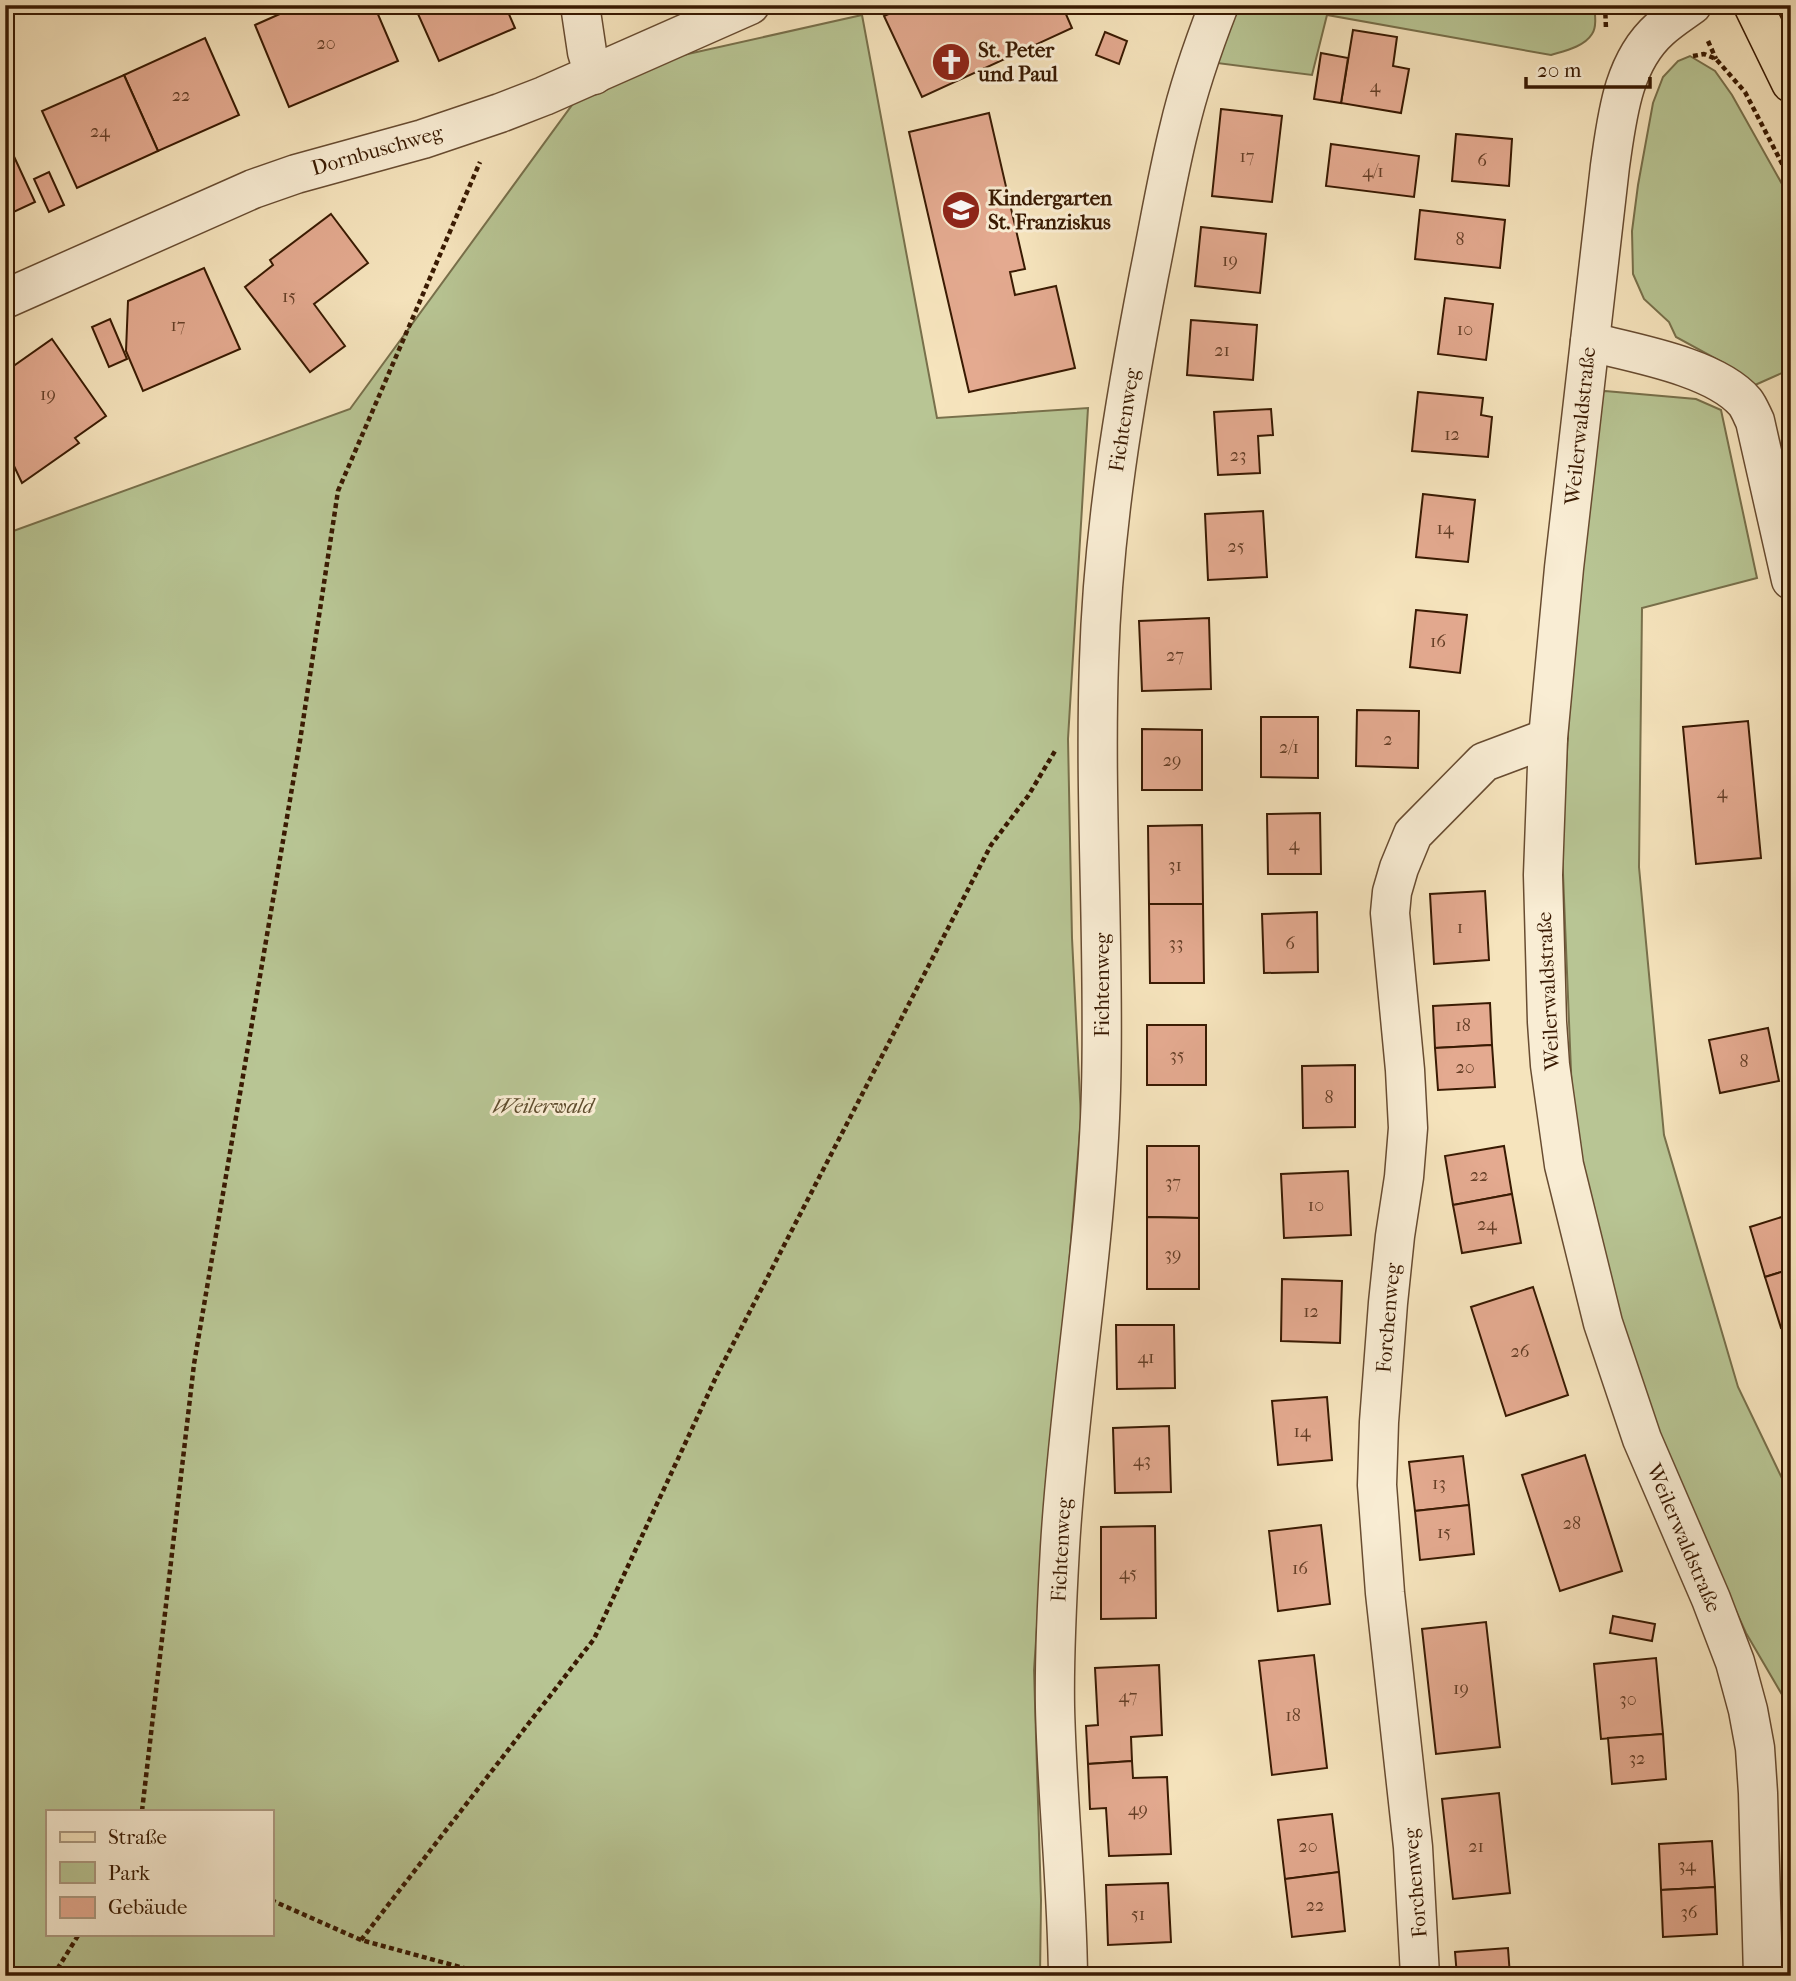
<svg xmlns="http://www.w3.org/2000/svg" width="1796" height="1981" font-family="'IM FELL French Canon',serif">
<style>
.green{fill:#b8c594;stroke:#78704b;stroke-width:2;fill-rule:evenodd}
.building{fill:#e4aa90;stroke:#391a02;stroke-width:2}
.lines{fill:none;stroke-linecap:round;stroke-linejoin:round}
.minor-casing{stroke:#684c31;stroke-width:41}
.major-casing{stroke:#391a02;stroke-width:41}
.path{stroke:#391a02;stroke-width:4.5;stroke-dasharray:5 3.5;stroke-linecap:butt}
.minor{stroke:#f9edd4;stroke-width:38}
.major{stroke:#f6e4bd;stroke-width:38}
.labels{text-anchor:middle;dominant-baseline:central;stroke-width:6;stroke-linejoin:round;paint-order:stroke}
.number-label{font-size:18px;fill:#643e26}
.poi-label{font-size:21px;font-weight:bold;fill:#391a02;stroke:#f9edd4;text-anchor:start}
.street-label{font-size:21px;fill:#391a02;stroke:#f9edd4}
.park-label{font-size:21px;font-style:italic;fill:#5f4d2e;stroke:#f9edd4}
</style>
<rect width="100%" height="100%" fill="#f6e4bd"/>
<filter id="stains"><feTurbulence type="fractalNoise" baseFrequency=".00286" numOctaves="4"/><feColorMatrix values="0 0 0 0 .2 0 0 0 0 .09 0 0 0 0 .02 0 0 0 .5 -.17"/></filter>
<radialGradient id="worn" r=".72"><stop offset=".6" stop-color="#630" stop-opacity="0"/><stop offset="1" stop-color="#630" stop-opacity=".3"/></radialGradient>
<g class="green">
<path d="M1230,5H1594C1595,14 1597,27 1592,34C1584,47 1564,51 1551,55L1327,15L1312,75L1209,62Z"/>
<path d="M862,15L937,418L1088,408L1068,739L1072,938L1081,1118L1068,1278L1049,1452L1034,1670L1041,1900L1040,1976H5V534L350,409L594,75ZM47,1811H271V1934H47Z"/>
<polygon points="1690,56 1715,71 1732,95 1791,200 1791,369 1755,385 1724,363 1676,337 1669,322 1644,299 1633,274 1632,231 1638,185 1653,103 1663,77 1678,61"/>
<polygon points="1605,391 1696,399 1721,410 1757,578 1642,608 1639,867 1664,1135 1738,1387 1791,1497 1791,1710 1746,1633 1644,1410 1574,1145 1562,849 1572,654 1592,399"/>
</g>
<g class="building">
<polygon points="300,5 374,5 398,61 289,107 255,25"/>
<polygon points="414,5 505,5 515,28 439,61"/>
<polygon points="887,5 1062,5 1072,28 922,97 884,16 891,13"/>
<polygon points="1353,30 1397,37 1393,66 1409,69 1401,113 1341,103"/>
<polygon points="1105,32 1127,41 1119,64 1096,55"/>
<polygon points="205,38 239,115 158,151 124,75"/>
<polygon points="1321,53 1348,58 1341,103 1314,99"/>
<polygon points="124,75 158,151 77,188 42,111"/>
<polygon points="1221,109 1282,116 1272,202 1212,196"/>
<polygon points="989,113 1025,269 1010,272 1015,295 1056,286 1075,368 969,392 909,132"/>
<polygon points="1456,134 1512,139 1509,186 1452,181"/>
<polygon points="5,137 35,202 5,216"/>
<polygon points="1331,144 1419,156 1414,197 1326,186"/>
<polygon points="49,172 64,205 49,212 34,179"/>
<polygon points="1420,210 1505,220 1500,268 1415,259"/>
<polygon points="331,214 368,263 314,304 345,346 310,372 245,287 273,265 270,260"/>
<polygon points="1201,227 1266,234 1260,293 1195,286"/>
<polygon points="204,268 240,349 143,391 126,351 128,301"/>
<polygon points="1445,298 1493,304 1486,360 1438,354"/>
<polygon points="110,319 127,359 109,367 92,327"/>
<polygon points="1191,320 1257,325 1253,380 1187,375"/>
<polygon points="52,339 106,416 75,438 79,443 22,483 5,447 5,372"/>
<polygon points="1418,392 1483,398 1481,415 1492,417 1488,457 1412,451"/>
<polygon points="1271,409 1273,435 1258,436 1260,473 1218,475 1214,412"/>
<polygon points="1423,494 1475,500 1468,562 1416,557"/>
<polygon points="1263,511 1267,577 1208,580 1205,514"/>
<polygon points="1416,610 1467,615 1460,673 1410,667"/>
<polygon points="1209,618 1211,689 1142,691 1139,621"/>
<polygon points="1357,710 1419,711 1418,768 1356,766"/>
<polygon points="1261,717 1318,717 1318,778 1261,777"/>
<polygon points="1748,721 1761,858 1696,864 1683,727"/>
<polygon points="1142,729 1202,730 1202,790 1142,790"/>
<polygon points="1320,813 1321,874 1268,874 1267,814"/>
<polygon points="1202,825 1203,904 1149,904 1148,826"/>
<polygon points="1485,891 1489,960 1434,964 1430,894"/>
<polygon points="1149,904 1203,904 1204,983 1150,983"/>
<polygon points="1317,912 1318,972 1264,973 1262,914"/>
<polygon points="1490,1003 1492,1045 1435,1048 1433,1006"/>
<rect x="1147" y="1025" width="59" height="60"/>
<polygon points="1768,1028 1779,1081 1720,1093 1709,1040"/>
<polygon points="1492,1045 1495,1087 1438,1090 1435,1048"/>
<polygon points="1355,1065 1355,1127 1303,1128 1302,1066"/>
<polygon points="1147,1146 1199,1146 1199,1218 1147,1217"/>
<polygon points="1504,1146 1512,1194 1453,1205 1445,1156"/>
<polygon points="1348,1171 1351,1235 1284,1238 1281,1174"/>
<polygon points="1512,1194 1521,1243 1462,1253 1453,1205"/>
<polygon points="1791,1214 1791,1269 1765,1277 1750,1227"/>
<polygon points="1147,1217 1199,1218 1199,1289 1147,1289"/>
<polygon points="1791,1269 1791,1325 1781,1328 1765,1277"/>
<polygon points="1282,1279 1342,1281 1340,1343 1281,1341"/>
<polygon points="1533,1287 1568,1395 1506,1416 1471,1307"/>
<polygon points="1116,1325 1174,1325 1175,1388 1117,1389"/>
<polygon points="1327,1397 1332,1460 1278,1465 1272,1401"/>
<polygon points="1169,1426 1171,1492 1115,1493 1113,1428"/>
<polygon points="1585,1455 1622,1571 1560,1591 1522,1475"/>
<polygon points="1463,1456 1469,1505 1415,1511 1409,1462"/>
<polygon points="1469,1505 1474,1554 1420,1560 1415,1511"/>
<polygon points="1321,1525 1330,1604 1278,1611 1269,1531"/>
<polygon points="1155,1526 1156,1618 1101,1619 1101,1527"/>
<polygon points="1613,1616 1655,1624 1652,1641 1610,1633"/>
<polygon points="1486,1622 1500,1747 1436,1754 1422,1629"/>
<polygon points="1314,1655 1327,1768 1272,1775 1259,1661"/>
<polygon points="1656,1658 1663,1734 1601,1739 1594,1664"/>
<polygon points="1159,1665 1162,1735 1131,1737 1132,1761 1088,1764 1086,1726 1098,1725 1095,1668"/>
<polygon points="1663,1734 1666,1779 1612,1784 1608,1738"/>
<polygon points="1132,1761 1133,1778 1167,1777 1171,1854 1109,1856 1106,1808 1090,1809 1088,1764"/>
<polygon points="1499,1793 1510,1893 1453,1899 1442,1799"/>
<polygon points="1332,1814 1339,1872 1285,1879 1278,1820"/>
<polygon points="1712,1841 1715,1887 1661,1890 1659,1844"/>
<polygon points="1339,1872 1345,1931 1292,1937 1285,1879"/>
<polygon points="1168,1883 1171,1942 1108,1945 1106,1885"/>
<polygon points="1715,1887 1717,1934 1663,1937 1661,1890"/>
<polygon points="1508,1948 1510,1976 1457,1976 1455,1952"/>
<rect x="1278" y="1972" width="57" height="4"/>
</g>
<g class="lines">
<g class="minor-casing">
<g id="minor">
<polyline points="580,5 587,52 594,75"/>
<path d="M1692,5C1681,13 1670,20 1660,29C1622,63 1617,118 1610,166L1564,568L1548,738L1543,875L1547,1022L1550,1065L1564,1165L1603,1323L1642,1439L1711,1599L1735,1662L1748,1710L1755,1748L1758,1793L1763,1976"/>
<polyline points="5,299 253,189 296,174 423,139 500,113 544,96 750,5"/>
<path d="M1590,342C1634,353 1715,367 1745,402C1749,407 1752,415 1755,421L1791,580"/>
<path d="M1068,1976C1067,1886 1057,1796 1055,1707C1054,1653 1057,1600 1060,1547C1069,1394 1097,1243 1101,1090C1105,947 1094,804 1099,661C1103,529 1124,404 1149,275C1159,226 1167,177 1179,129C1189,86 1203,46 1219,5"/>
<polyline points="1420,1976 1413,1847 1385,1593 1377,1485 1379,1422 1388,1303 1395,1236 1404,1177 1408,1128 1405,1070 1390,913 1392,892 1399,868 1413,834 1484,762 1548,738"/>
</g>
</g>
<g class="major-casing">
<polyline id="major" points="1753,5 1791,83"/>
</g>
<g class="path">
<polyline points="1155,5 1174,12"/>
<polyline points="1605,5 1606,29"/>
<polyline points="1708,41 1716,59"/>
<polyline points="1693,56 1704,54 1716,59 1745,92 1791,181"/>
<polyline points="142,1811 194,1364 300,741 338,491 480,162"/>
<polyline points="271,1900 361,1940 493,1976"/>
<polyline points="361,1940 594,1639 717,1375 991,845 1028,796 1055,751"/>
<polyline points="53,1976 79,1934"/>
</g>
<use href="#minor" class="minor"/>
<use href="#major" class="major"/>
</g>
<defs>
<g id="church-disc" transform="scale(2.0125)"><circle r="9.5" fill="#8f2418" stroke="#f9edd4"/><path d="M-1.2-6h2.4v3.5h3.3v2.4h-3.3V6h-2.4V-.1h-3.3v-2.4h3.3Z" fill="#fff"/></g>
<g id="school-disc" transform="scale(2.0125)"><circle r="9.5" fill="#8f2418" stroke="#f9edd4"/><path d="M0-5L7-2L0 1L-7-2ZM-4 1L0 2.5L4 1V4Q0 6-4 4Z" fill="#fff"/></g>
</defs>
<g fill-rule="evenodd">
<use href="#church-disc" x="951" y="62"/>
<use href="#school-disc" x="961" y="210"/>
</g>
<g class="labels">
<g class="number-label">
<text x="326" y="43">20</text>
<text x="1375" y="86">4</text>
<text x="181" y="95">22</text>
<text x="100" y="131">24</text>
<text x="1247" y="156">17</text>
<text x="1482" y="160">6</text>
<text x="1373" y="171">4/1</text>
<text x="1460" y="239">8</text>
<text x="1230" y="260">19</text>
<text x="289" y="296">15</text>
<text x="178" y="325">17</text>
<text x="1465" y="329">10</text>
<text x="1222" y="350">21</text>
<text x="48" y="394">19</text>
<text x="1452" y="434">12</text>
<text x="1238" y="455">23</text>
<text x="1445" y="528">14</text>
<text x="1236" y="546">25</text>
<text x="1438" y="641">16</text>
<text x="1175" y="655">27</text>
<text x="1388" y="739">2</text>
<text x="1289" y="747">2/1</text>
<text x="1172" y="760">29</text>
<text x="1722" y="792">4</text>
<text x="1294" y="844">4</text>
<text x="1175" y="865">31</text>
<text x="1460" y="927">1</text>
<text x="1176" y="943">33</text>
<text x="1290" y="943">6</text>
<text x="1463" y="1025">18</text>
<text x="1177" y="1055">35</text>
<text x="1744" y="1061">8</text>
<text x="1465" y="1067">20</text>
<text x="1329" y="1097">8</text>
<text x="1479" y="1175">22</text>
<text x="1173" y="1182">37</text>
<text x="1316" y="1205">10</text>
<text x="1487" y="1224">24</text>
<text x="1173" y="1254">39</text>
<text x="1311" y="1311">12</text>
<text x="1520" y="1351">26</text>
<text x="1146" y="1357">41</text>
<text x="1302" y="1431">14</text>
<text x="1142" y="1460">43</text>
<text x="1439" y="1483">13</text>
<text x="1572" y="1523">28</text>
<text x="1444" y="1532">15</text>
<text x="1300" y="1568">16</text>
<text x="1128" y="1573">45</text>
<text x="1461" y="1688">19</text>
<text x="1128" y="1696">47</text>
<text x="1628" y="1699">30</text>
<text x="1293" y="1715">18</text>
<text x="1637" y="1758">32</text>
<text x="1138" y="1809">49</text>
<text x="1308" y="1846">20</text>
<text x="1476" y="1846">21</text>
<text x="1687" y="1865">34</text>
<text x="1315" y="1905">22</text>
<text x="1689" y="1912">36</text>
<text x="1138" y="1914">51</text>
</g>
<g class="poi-label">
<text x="978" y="50">St. Peter<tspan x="978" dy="24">und Paul</tspan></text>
<text x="988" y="198">Kindergarten<tspan x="988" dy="24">St. Franziskus</tspan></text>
</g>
<g class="street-label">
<text transform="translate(377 150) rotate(-16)">Dornbuschweg</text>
<text transform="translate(1124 420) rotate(-81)">Fichtenweg</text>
<text transform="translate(1580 426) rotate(-84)">Weilerwaldstraße</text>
<text transform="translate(1102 985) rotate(-90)">Fichtenweg</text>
<text transform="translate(1548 991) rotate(-93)">Weilerwaldstraße</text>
<text transform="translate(1388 1318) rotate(-85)">Forchenweg</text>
<text transform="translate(1684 1538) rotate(67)">Weilerwaldstraße</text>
<text transform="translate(1061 1550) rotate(-87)">Fichtenweg</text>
<text transform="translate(1415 1883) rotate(-95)">Forchenweg</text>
</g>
<g class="park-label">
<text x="543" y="1106">Weilerwald</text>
</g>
</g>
<rect width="1796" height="1981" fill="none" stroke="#f6e4bd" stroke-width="28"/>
<rect x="7" y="7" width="1782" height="1967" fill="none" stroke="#391a02" stroke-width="3.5"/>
<rect x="14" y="14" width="1768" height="1953" fill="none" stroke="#391a02" stroke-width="2"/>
<rect x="46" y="1810" width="228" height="126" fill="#f9edd4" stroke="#ac9980" stroke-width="2"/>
<rect x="60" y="1832" width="35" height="10" fill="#f6e4bd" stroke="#ac9980" stroke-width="2"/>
<text x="108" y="1844" font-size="21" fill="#391a02">Straße</text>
<rect x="60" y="1862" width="35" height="21" fill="#b8c594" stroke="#ac9980" stroke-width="2"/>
<text x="108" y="1880" font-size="21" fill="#391a02">Park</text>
<rect x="60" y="1897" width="35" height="21" fill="#e4aa90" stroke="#ac9980" stroke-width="2"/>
<text x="108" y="1914" font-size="21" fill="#391a02">Gebäude</text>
<path d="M1526 77v10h124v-10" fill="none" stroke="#391a02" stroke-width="3.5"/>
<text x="1537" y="77" font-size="21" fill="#391a02" stroke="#f9edd4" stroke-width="5" paint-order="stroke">20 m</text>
<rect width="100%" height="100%" filter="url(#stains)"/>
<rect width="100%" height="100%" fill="url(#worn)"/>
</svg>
